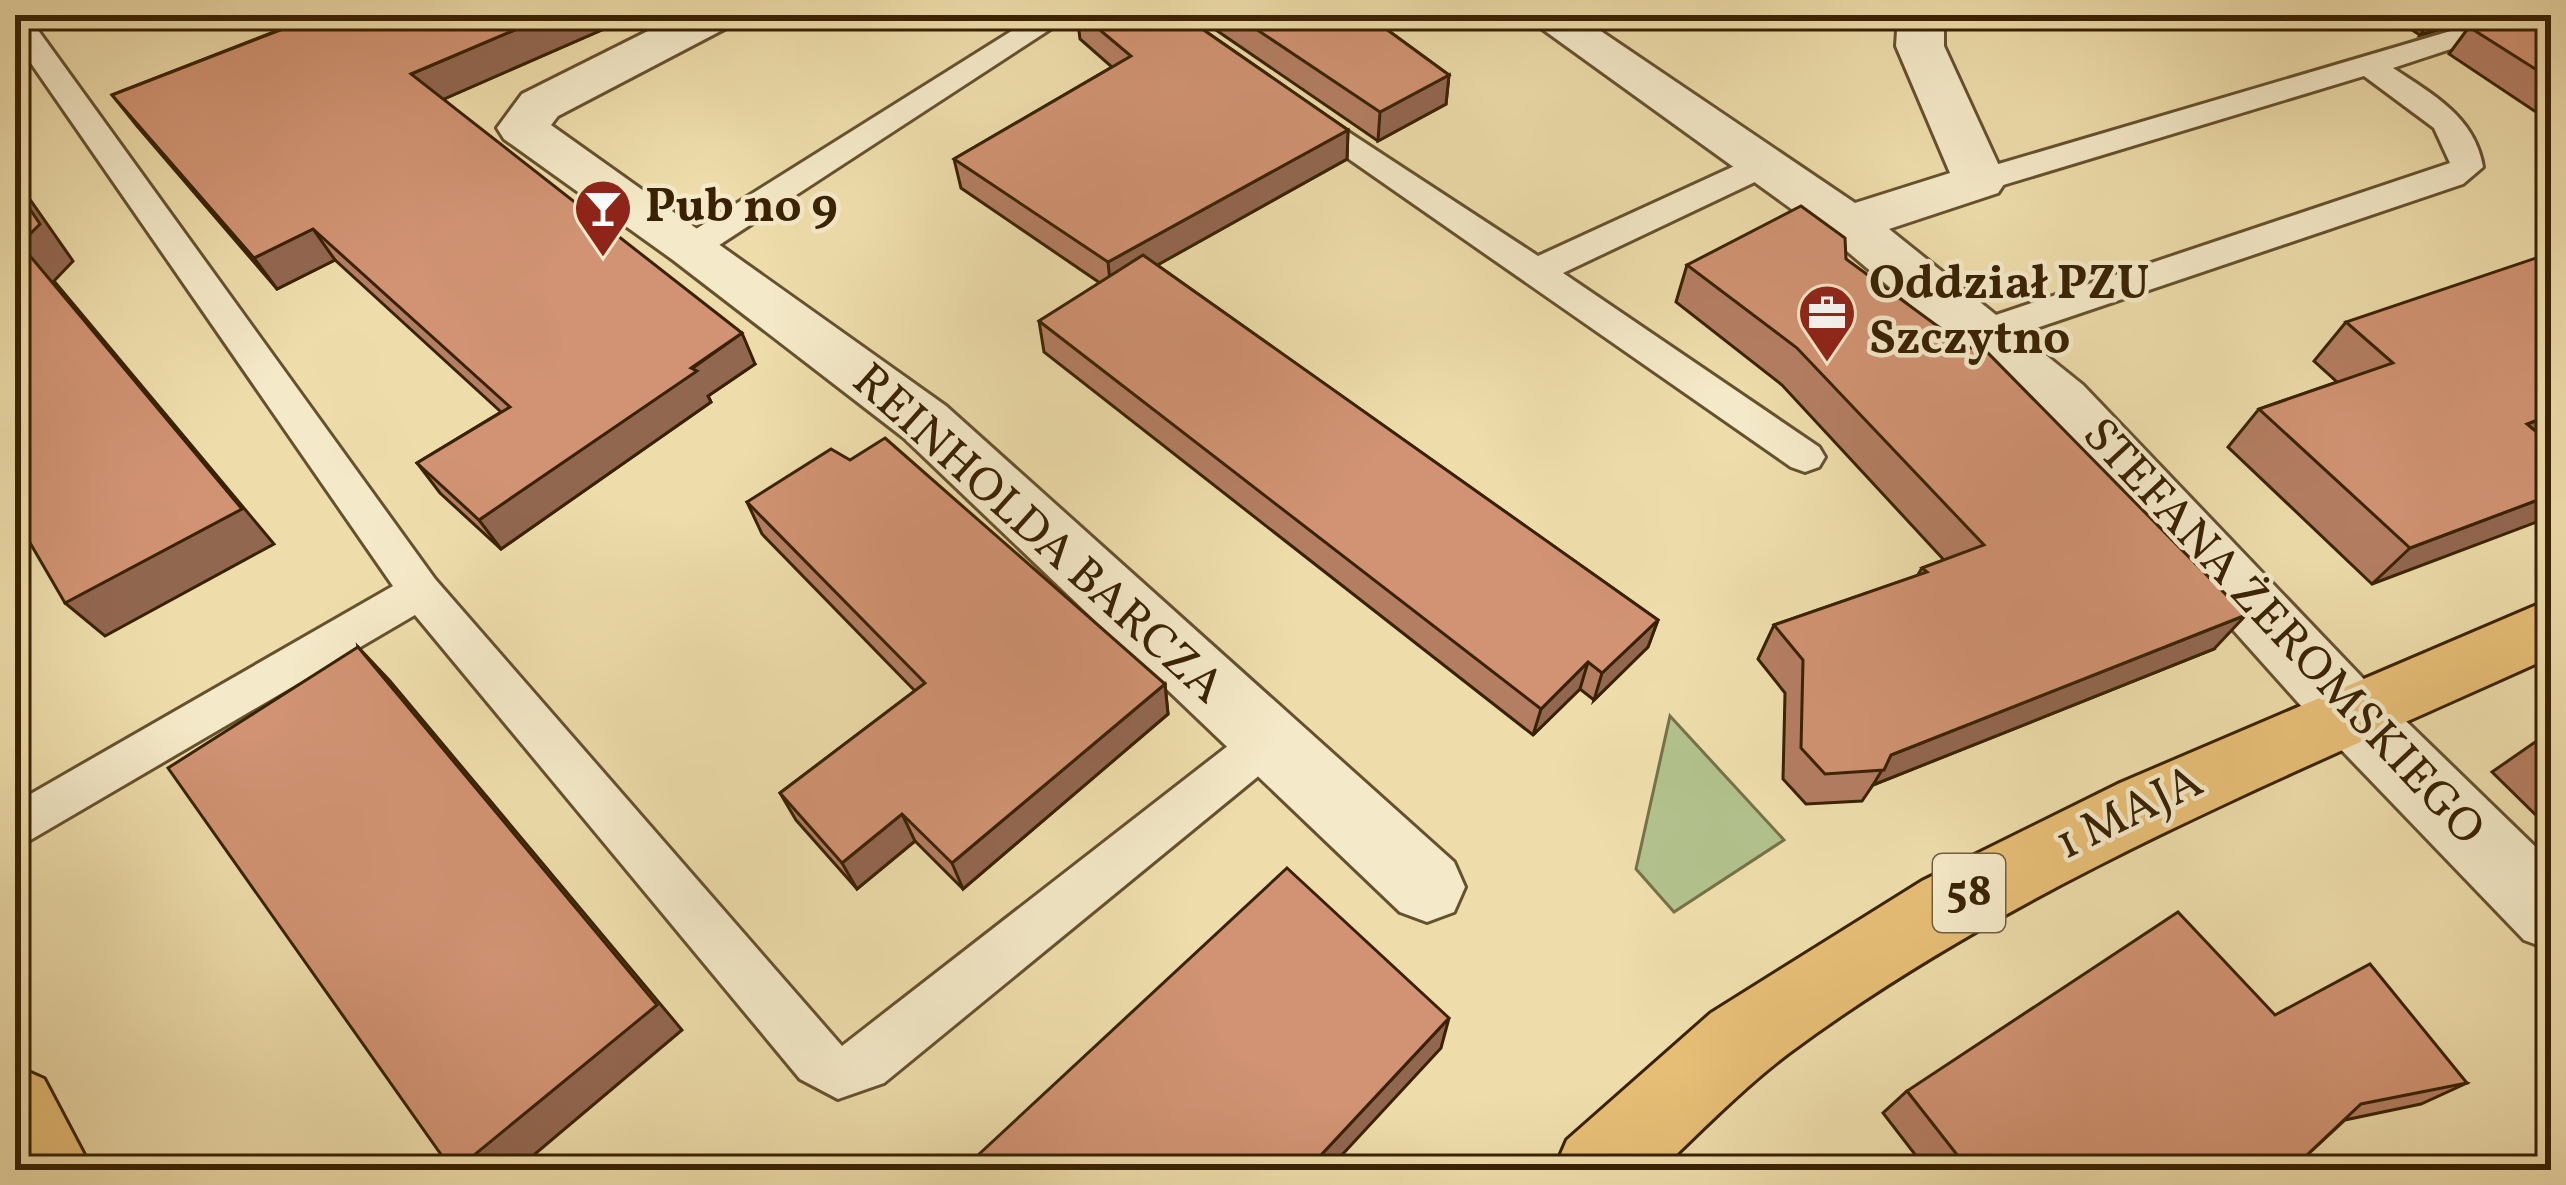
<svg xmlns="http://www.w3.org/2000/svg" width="2566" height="1185" font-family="Vollkorn,serif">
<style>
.green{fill:#b2c28e;stroke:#767248;stroke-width:3}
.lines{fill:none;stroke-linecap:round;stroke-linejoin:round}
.lane-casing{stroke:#66512d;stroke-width:6}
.street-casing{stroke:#66512d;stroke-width:6}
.primary-casing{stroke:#392203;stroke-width:6}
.lane{fill:#f4e9c8;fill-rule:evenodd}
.street{fill:#f4e9c8;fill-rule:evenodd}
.primary{fill:#e7be76;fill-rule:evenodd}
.wall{fill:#b47e63;stroke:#392203;stroke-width:3}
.shaded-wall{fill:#926750;stroke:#392203;stroke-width:3}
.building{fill:#d19373;stroke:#392203;stroke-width:3}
.labels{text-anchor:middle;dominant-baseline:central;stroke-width:9;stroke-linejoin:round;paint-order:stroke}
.shield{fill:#f4e9c8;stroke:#715e3e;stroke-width:3}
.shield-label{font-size:45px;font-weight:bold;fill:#392203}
.poi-label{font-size:48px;font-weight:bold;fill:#392203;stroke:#f4e9c8;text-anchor:start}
.street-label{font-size:48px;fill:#392203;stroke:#f4e9c8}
</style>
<rect width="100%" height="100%" fill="#eeddab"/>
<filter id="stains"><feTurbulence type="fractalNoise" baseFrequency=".00167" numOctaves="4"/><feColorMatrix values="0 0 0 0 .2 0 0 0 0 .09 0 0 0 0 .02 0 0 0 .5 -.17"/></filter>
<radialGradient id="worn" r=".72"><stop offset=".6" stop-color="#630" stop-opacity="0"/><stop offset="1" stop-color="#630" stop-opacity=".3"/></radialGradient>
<polygon class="green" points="1670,716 1784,840 1674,912 1636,869"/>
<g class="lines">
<g class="lane-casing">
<g id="lane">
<polygon points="15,15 27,15 435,579 842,1046 1251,728 1267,722 1283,728 1290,742 1283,756 884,1083 838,1099 800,1079 415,615 15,849 15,803 393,586 15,40"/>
<polygon points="1037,15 1072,15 704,255 680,255 675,247 680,239"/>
<path d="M2505,15L2551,16L2393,68C2432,94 2475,117 2483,167L2463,184L1995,342H1969L1964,333L1969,324L2450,163L2434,128L2364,76L1980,192L1963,181L1968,173Z"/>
<polygon points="1304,103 1538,256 1752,158 1776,158 1780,165 1776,172 1563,273 1819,447 1825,457 1819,467 1805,472 1791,467 1293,120 1288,113"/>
</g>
</g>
<g class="street-casing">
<g id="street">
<polygon points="680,15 739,15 732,25 558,116 551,125 946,406 1454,862 1465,887 1454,912 1427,922 1400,912 904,438 673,260 504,139 497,128 522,94"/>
<polygon points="1523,15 1577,15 1855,203 1950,173 1896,46 1898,15 1944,15 1944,46 2006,181 1998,193 1889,229 2083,385 2378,694 2551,862 2551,950 2524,940 2328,736 2041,415 1829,236"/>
</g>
</g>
<g class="primary-casing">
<g id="primary">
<path d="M2551,599V657C2291,775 2020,882 1789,1053C1743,1088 1702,1130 1660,1170H1554L1567,1140L1711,1013L1922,881L2120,783Z"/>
<polygon points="15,1066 44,1079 92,1170 15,1170"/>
</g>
</g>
<use href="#lane" class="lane"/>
<use href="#street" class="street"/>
<use href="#primary" class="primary"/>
</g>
<g class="wall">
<polygon points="257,15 636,15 443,99 755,364 708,396 711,402 501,549 440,493 417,463 501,412 335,260 277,289 137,126 112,95 284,28"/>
<polygon points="1077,15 1182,15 1348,130 1347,159 1157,265 1658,620 1648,647 1594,700 1580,689 1533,735 1044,352 1039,321 1100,283 961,188 954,159 1112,67 1080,39"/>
<polygon points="1194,15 1367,15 1449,75 1446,104 1378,141"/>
<polygon points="2389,15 2489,15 2420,35"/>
<polygon points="2551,15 2551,122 2449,54 2469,27"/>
<polygon points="1846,259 2214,649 1873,785 1862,801 1806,804 1783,779 1785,693 1758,659 1774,625 1917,576 1922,568 1944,560 1782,385 1676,302 1687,265"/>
<polygon points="2346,322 2546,440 2372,584 2228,447 2259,409 2337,382 2314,361"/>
<polygon points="850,460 1165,684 1168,714 963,889 915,841 857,889 796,820 780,793 915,691 762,534 747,502"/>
<polygon points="2551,731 2551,830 2492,772"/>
<polygon points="2275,1015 2467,1083 2421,1104 2345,1120 2291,1170 1927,1170 1883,1113 1907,1091"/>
</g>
<g class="shaded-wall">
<polygon points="550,15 636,15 428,106 411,74"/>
<polygon points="2434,15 2489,15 2420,35"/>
<polygon points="1449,75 1446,104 1378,141 1380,112"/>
<polygon points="1348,130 1347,159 1111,291 1108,262"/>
<polygon points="15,178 73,261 54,281 274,544 105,636 65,603 20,244"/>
<polygon points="313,229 335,260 277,289 254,258"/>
<polygon points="742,333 755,364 708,396 711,402 501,549 479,520"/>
<polygon points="2551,415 2551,438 2487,462 2527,424"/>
<polygon points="2551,495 2550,517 2372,584 2410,548"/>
<polygon points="2246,615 2214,649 1873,785 1891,755"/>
<polygon points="1658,620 1648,647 1594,700 1602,673"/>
<polygon points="358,647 390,681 682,1030 516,1170 456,1170"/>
<polygon points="1588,662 1580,689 1533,735 1541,709"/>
<polygon points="1165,684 1168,714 963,889 952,863"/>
<polygon points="902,814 915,841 857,889 842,863"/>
<polygon points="1449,1018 1441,1048 1328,1170 1307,1170"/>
</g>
<g class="building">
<polygon points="301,15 550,15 411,74 742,333 691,368 697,371 479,520 417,463 510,407 313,229 254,258 112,95 309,19"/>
<polygon points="1082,15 1182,15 1348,130 1108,262 954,159 1131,56"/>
<polygon points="1235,15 1367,15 1449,75 1380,112"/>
<polygon points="2506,15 2551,15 2551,79 2469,27"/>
<polygon points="15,187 40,224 20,244 242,509 65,603 15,517"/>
<polygon points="1801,206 1845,238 1846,259 1966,347 1985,350 2246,615 1891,755 1884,770 1825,774 1801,748 1803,660 1774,625 1927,572 1922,568 1984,545 1797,348 1687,265"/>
<polygon points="2551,253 2551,415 2527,424 2551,444 2551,495 2410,548 2259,409 2393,363 2346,322"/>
<polygon points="1143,255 1658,620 1602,673 1588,662 1541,709 1039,321"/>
<polygon points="885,438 1165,684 952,863 902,814 842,863 780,793 925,683 747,502 831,449 850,460"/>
<polygon points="358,647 657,1005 456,1170 452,1170 168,768"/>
<polygon points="1287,868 1449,1018 1307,1170 962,1170"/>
<polygon points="2178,912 2275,1015 2370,964 2467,1083 2361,1104 2291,1170 1969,1170 1907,1091"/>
</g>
<defs>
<g id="bar-pin" transform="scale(3)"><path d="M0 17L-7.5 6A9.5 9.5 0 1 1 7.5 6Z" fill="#8f2418" stroke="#f4e9c8"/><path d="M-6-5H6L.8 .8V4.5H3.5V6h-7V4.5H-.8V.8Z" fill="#fff"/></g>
<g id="office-pin" transform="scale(3)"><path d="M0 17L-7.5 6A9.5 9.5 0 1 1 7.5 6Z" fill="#8f2418" stroke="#f4e9c8"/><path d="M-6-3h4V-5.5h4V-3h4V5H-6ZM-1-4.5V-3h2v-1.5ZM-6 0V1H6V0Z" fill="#fff"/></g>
</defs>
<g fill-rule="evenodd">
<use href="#bar-pin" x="603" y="208"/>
<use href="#office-pin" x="1827" y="313"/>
</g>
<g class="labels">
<rect class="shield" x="1933" y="854" width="72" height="78" rx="9"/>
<g class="shield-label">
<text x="1969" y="893">58</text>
</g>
<g class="poi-label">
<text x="645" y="208">Pub no 9</text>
<text x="1869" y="285">Oddział PZU<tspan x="1869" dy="55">Szczytno</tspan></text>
</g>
<g class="street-label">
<text transform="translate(1037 535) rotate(42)">REINHOLDA BARCZA</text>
<text transform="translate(2282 633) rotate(47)">STEFANA ŻEROMSKIEGO</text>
<text transform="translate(2130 814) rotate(-26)">1 MAJA</text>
</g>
</g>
<rect width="2566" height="1185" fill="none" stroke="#eeddab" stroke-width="60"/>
<rect x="18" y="18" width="2530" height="1149" fill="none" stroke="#392203" stroke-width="6"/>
<rect x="30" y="30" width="2506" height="1125" fill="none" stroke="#392203" stroke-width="3"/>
<rect width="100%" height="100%" filter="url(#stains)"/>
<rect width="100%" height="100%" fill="url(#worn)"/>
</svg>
